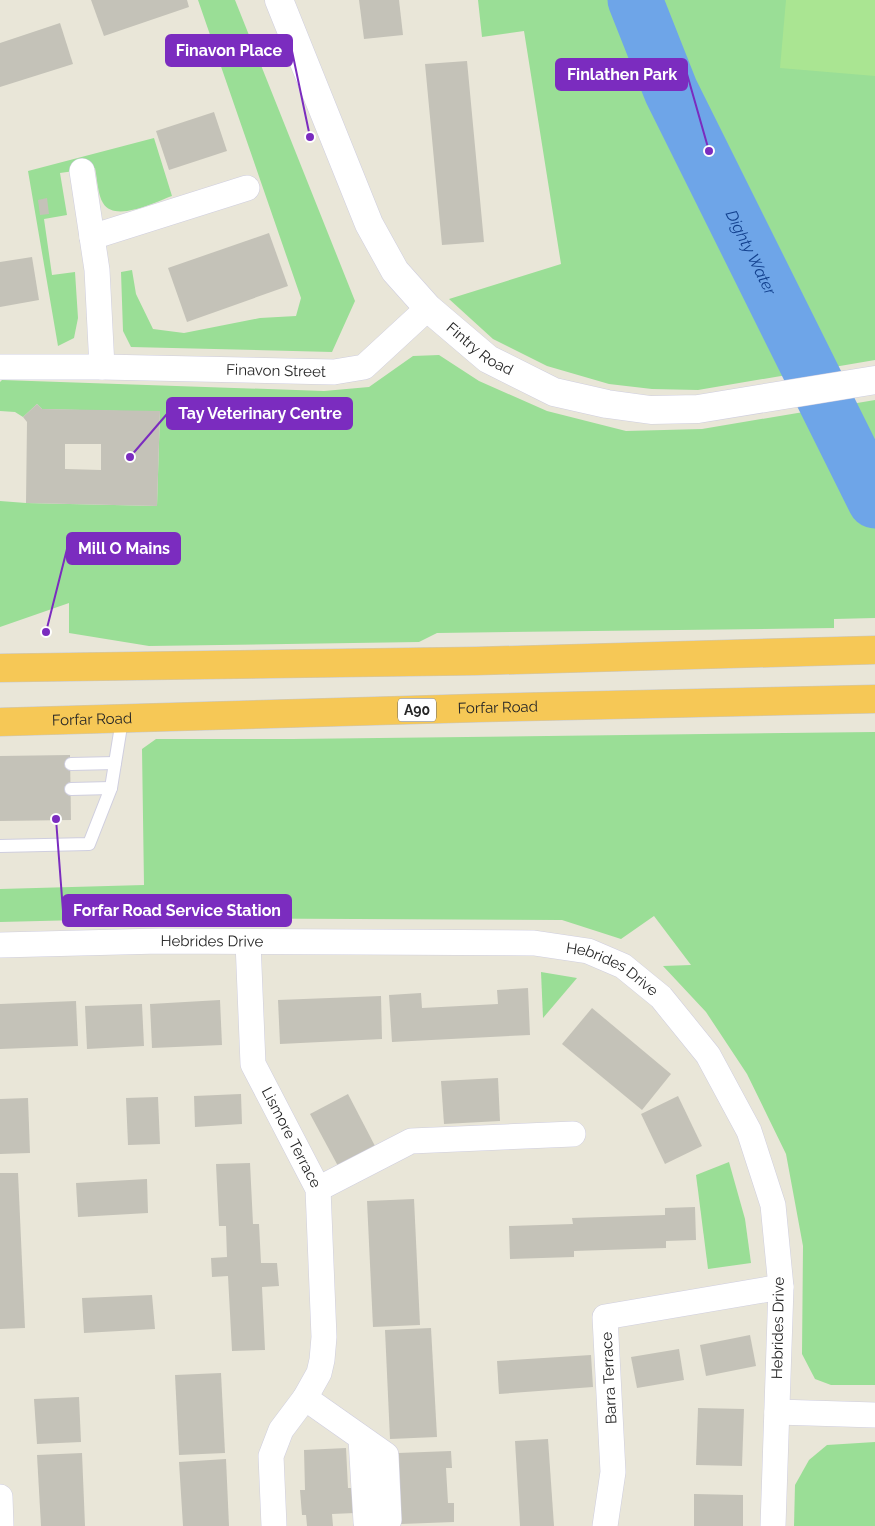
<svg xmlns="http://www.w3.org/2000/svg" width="875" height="1526" font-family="Raleway,sans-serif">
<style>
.green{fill:#9ade96}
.pitch{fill:#aae592}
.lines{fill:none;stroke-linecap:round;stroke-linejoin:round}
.river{stroke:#6ea5e8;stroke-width:55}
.building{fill:#c4c2b8;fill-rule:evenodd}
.lane-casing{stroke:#cfcedf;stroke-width:14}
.street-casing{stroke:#cfcedf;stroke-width:26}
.secondary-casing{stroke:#cfcedf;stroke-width:29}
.highway-casing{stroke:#c7c7c7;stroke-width:29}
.lane{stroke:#fff;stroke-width:12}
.street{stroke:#fff;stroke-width:25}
.secondary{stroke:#fff;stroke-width:28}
.highway{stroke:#f6c856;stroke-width:28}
.labels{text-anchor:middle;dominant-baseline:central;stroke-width:4;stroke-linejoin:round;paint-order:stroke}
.shield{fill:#fff;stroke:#676767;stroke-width:1}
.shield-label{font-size:14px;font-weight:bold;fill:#262626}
.street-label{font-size:15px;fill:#262626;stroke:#fff}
.water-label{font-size:16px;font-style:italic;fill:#13418e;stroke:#fff}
.leader{fill:none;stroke:#7b2cbf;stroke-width:2}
.callout-dot{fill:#7b2cbf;stroke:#fff;stroke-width:2}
.callout{fill:#7b2cbf;stroke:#7b2cbf;stroke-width:2}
.callout-label{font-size:16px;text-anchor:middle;font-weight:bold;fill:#fff}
</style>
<rect width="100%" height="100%" fill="#e9e6d8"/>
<g class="green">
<polygon points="198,0 235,0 355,301 332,352 131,347 123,331 121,272 132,270 136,294 153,329 184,333 260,318 296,316 301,298"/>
<polygon points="478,0 875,0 875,360 698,390 652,389 609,384 547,366 493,339 449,299 561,264 524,31 482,37"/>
<path d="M154,138L172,196C155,202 115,223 103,203C98,196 97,177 95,168L60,173L67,215L44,219L52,275L75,272L78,318L74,338L58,346L28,171Z"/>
<polygon points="439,355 479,381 547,411 626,431 702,429 875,400 875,618 834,619 834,628 437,633 419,642 149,646 69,633 69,603 0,627 0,501 26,503 157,506 160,412 42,409 37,404 23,417 15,412 0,411 0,382 2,380 324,391 369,387 413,356"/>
<polygon points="875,732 875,1385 831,1385 815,1379 802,1354 803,1246 786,1154 747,1074 706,1012 663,966 691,965 654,916 621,939 562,920 160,918 0,922 0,889 144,885 142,749 156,739 292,739"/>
<polygon points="541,972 577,978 543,1018"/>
<polygon points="729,1162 745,1219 751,1263 708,1269 696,1175"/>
<polygon points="875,1442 875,1526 794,1526 795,1485 809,1460 827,1445"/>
</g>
<polygon class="pitch" points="786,0 875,0 875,76 780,68"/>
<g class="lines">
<path class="river" id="s1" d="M635,0L671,91L875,501"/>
</g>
<g class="building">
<polygon points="91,0 187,0 189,7 104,36"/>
<polygon points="359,0 399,0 403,35 364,39"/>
<polygon points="60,23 73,64 0,87 0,43"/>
<polygon points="467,61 484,242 442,245 425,64"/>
<polygon points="214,112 227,151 169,170 156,131"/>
<polygon points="47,198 49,214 40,215 38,200"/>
<polygon points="269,233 288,286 187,322 168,268"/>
<polygon points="32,257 39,300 0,307 0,262"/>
<path d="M37,404L42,409L160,411L157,506L26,503L27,422L23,417ZM65,444H101V470L65,469Z"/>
<polygon points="70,755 71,820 0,821 0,756"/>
<polygon points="528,988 530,1035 392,1042 389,995 421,993 422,1008 498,1004 497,990"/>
<polygon points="381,996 382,1039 280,1044 278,1000"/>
<polygon points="220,1000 222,1045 152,1048 150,1004"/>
<polygon points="76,1001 78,1046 0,1049 0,1004"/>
<polygon points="142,1004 144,1046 87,1049 85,1006"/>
<polygon points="592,1008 671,1074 642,1110 562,1044"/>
<polygon points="498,1078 500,1121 444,1124 441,1081"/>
<polygon points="241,1094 242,1124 195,1127 194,1096"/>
<polygon points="348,1094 375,1146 338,1166 310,1114"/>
<polygon points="678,1096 702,1146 665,1164 641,1114"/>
<polygon points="158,1097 160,1144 128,1145 126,1098"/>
<polygon points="28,1098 30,1153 0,1154 0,1099"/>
<polygon points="250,1163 253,1224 259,1224 261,1263 277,1263 279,1286 262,1287 265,1350 232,1351 228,1276 212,1277 211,1258 227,1257 226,1226 219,1226 216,1164"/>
<polygon points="0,1173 18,1173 25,1328 0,1329"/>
<polygon points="147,1179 148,1213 78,1217 76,1183"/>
<polygon points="414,1199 420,1325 373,1327 367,1201"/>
<polygon points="695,1207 696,1240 666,1241 666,1248 574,1251 574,1257 510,1259 509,1226 573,1224 572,1218 665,1215 665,1208"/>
<polygon points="152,1295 155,1329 84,1333 82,1298"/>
<polygon points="431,1328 437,1437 390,1439 385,1330"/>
<polygon points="750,1335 756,1366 706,1376 700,1345"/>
<polygon points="679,1349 684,1380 637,1388 631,1357"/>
<polygon points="591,1355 593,1387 499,1394 497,1361"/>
<polygon points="221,1373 225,1453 179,1455 175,1375"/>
<polygon points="79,1397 81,1442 37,1444 34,1399"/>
<polygon points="698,1408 744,1409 742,1466 696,1465"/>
<polygon points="548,1439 554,1526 520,1526 515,1441"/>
<polygon points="346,1448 348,1488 353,1488 355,1513 332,1514 333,1526 307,1526 306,1515 302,1515 300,1490 305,1490 304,1450"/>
<polygon points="451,1451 452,1468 446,1468 448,1503 454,1503 454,1522 401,1524 398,1453"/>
<polygon points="82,1453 85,1526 41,1526 37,1455"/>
<polygon points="226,1459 229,1526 183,1526 179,1462"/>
<polygon points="694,1494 743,1495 743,1526 694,1526"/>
</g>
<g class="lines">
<g class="lane-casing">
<g id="lane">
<polyline points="71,764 115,763"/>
<polyline points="71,789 111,788"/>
<polyline points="0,846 89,844 111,788 122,720"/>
</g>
</g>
<g class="street-casing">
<g id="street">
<polyline points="82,171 97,270 102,367"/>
<polyline points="92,237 247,188"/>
<path id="s2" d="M0,367H102L334,372L364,367L428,308"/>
<path id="s3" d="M248,942L253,1064L318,1189L324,1337L322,1360L319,1373L305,1398L281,1430L271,1456L274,1526"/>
<path id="s4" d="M0,945L160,941L534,943L588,951L623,966L661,997L708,1055L749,1131L773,1205L781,1287L773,1526"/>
<polyline points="318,1189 411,1141 573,1134"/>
<polyline points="305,1398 386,1455 389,1520 366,1522 361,1439"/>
<polyline points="777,1412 875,1415"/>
<polyline points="0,1497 1,1526"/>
<polyline points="605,1526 613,1472 605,1317 781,1287"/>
</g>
</g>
<g class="secondary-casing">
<g id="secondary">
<path id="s5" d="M279,0L369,224L395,271L428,308L488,359L554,392L607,404L651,410L698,409L875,380"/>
</g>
</g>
<g class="highway-casing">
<g id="highway">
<polyline points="0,668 477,661 875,650"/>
<path id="s6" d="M0,722L478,708L875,699"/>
</g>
</g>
<use href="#lane" class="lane"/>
<use href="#street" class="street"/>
<use href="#secondary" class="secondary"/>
<use href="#highway" class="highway"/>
</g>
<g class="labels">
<rect class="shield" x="398" y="698.5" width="38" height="23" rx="4"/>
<g class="shield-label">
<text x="417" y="710">A90</text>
</g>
<g class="street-label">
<text stroke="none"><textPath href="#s5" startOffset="411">Fintry Road</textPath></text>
<text stroke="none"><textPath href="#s2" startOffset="276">Finavon Street</textPath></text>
<text stroke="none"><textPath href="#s6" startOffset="498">Forfar Road</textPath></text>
<text stroke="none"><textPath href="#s6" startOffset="92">Forfar Road</textPath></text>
<text stroke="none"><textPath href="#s4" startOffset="212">Hebrides Drive</textPath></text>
<text stroke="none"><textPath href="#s4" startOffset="618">Hebrides Drive</textPath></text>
<text stroke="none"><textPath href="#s3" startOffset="205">Lismore Terrace</textPath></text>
<text transform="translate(778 1328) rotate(-89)">Hebrides Drive</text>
<text transform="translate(609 1378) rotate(-93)">Barra Terrace</text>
</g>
<g class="water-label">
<text stroke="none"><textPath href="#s1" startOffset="278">Dighty Water</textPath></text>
</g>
</g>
<path class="leader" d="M310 137L292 51M709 151L687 74M130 457L167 414M46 632L67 549M56 819L63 911"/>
<g class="callout-dot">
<circle cx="310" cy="137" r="5"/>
<circle cx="709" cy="151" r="5"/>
<circle cx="130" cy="457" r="5"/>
<circle cx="46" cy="632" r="5"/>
<circle cx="56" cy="819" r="5"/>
</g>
<g class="callout">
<rect x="166" y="35" width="126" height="31" rx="5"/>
<rect x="556" y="59" width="131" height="31" rx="5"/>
<rect x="167" y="398" width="185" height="31" rx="5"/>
<rect x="67" y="533" width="113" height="31" rx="5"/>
<rect x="63" y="895" width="228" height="31" rx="5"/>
</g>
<g class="callout-label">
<text x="229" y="56">Finavon Place</text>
<text x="622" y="80">Finlathen Park</text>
<text x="260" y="419">Tay Veterinary Centre</text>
<text x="124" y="554">Mill O Mains</text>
<text x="177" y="916">Forfar Road Service Station</text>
</g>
</svg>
